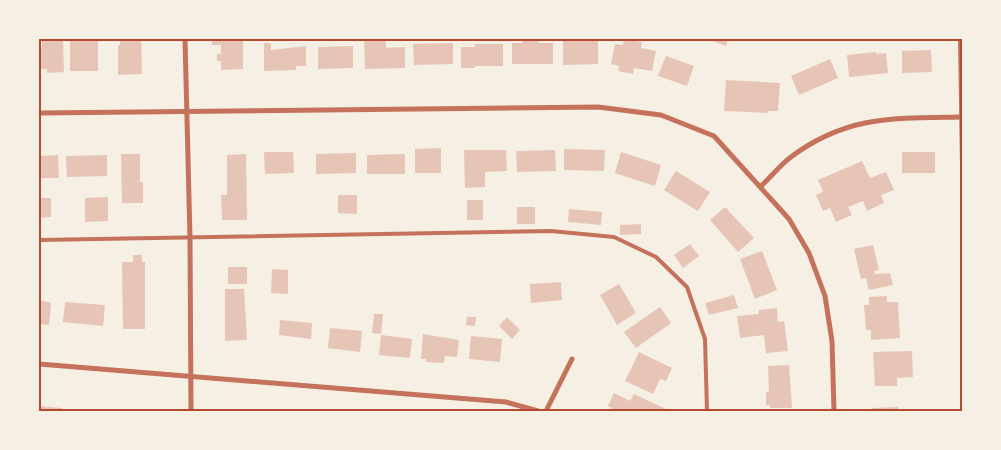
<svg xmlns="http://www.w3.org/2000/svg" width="1001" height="450" font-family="Poppins,sans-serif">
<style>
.building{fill:#e6c5b7}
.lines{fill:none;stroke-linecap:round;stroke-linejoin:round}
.service{stroke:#c5725c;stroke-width:4}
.minor{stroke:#c5725c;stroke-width:5}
.neatline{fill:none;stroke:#b5482f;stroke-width:2}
</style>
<rect width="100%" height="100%" fill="#f6efe4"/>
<g class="building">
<polygon points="120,39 141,39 142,74 118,75 118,45 120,45"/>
<polygon points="212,39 243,39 243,69 221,70 221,61 217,61 217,54 221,54 221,45 212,45"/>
<polygon points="364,39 386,39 386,48 405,47 405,68 365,69"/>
<polygon points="522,39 538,39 538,43 553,43 553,64 512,64 512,43 522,43"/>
<polygon points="563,39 598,39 598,64 563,65"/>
<polygon points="624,39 642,42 641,48 656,51 652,71 634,68 633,74 618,71 619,66 611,64 615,44 623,45"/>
<polygon points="707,39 728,39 726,46"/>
<polygon points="42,40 63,40 64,72 47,73 47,69 39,69 39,48 42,48"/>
<rect x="70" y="40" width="28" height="31"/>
<polygon points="264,43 271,43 271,50 306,46 306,66 296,66 296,70 264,71"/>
<polygon points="453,43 453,64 414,65 413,44"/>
<polygon points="475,44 503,44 503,66 475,66 475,68 461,68 461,47 475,47"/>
<polygon points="353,46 353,68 318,69 318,47"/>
<polygon points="931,50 932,72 902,73 902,51"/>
<polygon points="876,52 876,54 886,53 888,73 849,77 847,55"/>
<polygon points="666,56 694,66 687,86 658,76"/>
<polygon points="830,59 838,78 799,95 791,76"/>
<polygon points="726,80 780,83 778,111 768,111 768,113 724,111"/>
<polygon points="441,148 441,173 415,173 415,149"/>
<polygon points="564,149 605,150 604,171 564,170"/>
<polygon points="464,150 506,150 507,171 485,172 485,187 465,188"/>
<polygon points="555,150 556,171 517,172 516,151"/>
<polygon points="264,152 293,152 294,173 265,174"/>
<polygon points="621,152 661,165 655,186 615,173"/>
<rect x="902" y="152" width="33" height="21"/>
<polygon points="356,153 356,173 316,174 316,154"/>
<polygon points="121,154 140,154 140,182 143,182 143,203 122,203"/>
<polygon points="246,154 247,220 222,220 221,195 227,195 227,155"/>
<polygon points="405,154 405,174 367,174 367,155"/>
<polygon points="58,155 59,178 39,178 39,156"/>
<polygon points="107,155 107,176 67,177 66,156"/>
<polygon points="862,161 870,178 886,172 894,190 881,195 884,203 867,211 863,201 848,207 852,215 836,222 830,208 823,211 816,195 823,192 818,180"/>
<polygon points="676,171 710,192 698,211 664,190"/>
<polygon points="338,195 357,195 357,214 338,213"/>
<polygon points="108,197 108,221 85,222 85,198"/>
<polygon points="39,198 51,198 51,217 39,218"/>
<rect x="467" y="200" width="16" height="20"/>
<rect x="517" y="207" width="18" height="17"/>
<polygon points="725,207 754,238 738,252 710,220"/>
<polygon points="569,209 602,212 601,225 568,222"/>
<polygon points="641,224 641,234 620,235 620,225"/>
<polygon points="690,244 699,256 683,268 674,255"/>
<polygon points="873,245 879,270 874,271 875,274 890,273 893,285 869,290 866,278 861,279 854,249"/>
<polygon points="762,251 777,290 755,299 740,259"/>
<polygon points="133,255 142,255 142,262 145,262 145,329 123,329 122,262 133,262"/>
<rect x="228" y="267" width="19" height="17"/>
<polygon points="272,269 288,270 288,294 271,293"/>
<polygon points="561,282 562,300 531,303 530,284"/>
<polygon points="619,284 636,313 617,325 600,295"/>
<polygon points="225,289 244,289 247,340 225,341"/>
<polygon points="734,295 738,308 709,315 705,303"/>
<polygon points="887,296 887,302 898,302 900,338 871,340 871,330 866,330 864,305 869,305 869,297"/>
<polygon points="39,300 51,303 49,325 39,324"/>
<polygon points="65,302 105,305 103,326 63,322"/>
<polygon points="660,307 671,323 636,348 624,332"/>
<polygon points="777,308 778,322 784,321 788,351 766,353 764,335 740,338 737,316 759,314 759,310"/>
<polygon points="374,314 383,314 381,334 372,333"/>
<polygon points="467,317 476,317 475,326 466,325"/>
<polygon points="507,317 520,330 512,339 499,326"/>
<polygon points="280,320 312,323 311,339 279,335"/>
<polygon points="330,328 362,331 360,352 328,348"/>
<polygon points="423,334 459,340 457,357 445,356 444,363 426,362 426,359 421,359"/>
<polygon points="381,335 412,339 410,358 379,355"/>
<polygon points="471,336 502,339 500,362 469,359"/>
<polygon points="912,351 913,377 897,378 897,386 875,386 873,352"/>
<polygon points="639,352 672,368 666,381 660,379 653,394 625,381"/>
<polygon points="789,365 792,408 770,408 770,405 766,405 766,392 769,392 768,366"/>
<polygon points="614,393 630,401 634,394 666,409 665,411 610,411 612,408 608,406"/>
<polygon points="39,406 62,408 62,411 39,411"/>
<polygon points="898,407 898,411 872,411 872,408"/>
</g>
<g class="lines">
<g class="service">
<polyline points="960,39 962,166"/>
<polyline points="39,240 551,231 614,237 656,257 687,287 705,339 707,411"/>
</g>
<g class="minor">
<polyline points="185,39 190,238 191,411"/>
<polyline points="39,113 598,107 661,115 714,136 789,219 809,253 825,296 832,341 834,411"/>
<path d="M761,186C771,177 780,165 791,157C847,115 896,118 962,117"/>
<polyline points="39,364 506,402 538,411"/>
<polyline points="546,411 572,359"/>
</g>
</g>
<rect width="1001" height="450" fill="none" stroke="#f6efe4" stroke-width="80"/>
<rect x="40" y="40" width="921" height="370" class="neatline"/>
</svg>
